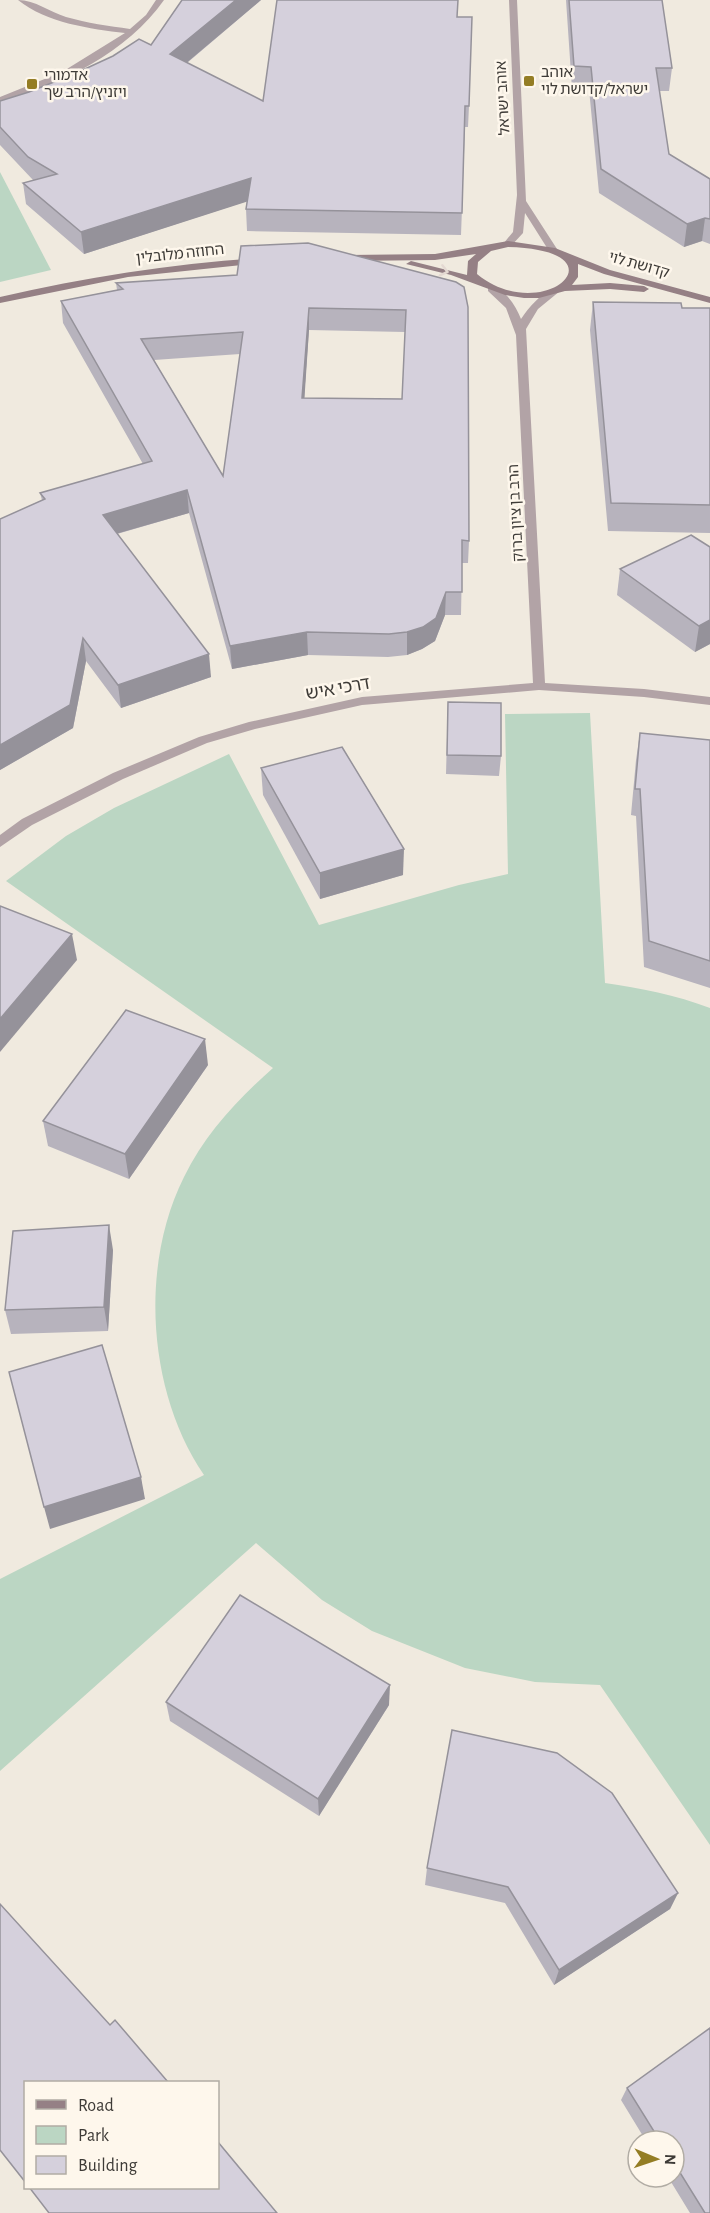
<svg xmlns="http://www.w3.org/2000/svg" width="710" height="2213" font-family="'Alegreya Sans','Noto Sans Hebrew',sans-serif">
  <rect width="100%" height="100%" fill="#f0eadf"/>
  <g fill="#bbd6c3">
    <path d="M0 172 51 270 0 282Z"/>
    <path d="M590 713 605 983C640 988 676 995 710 1008V1845L600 1685 535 1682 465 1668 372 1631 322 1600 256 1543 0 1771V1579L204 1475C148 1393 139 1267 184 1177 205 1134 237 1100 273 1068L6 881 66 836 114 808 229 754 319 925 459 885 508 874 505 714Z"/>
  </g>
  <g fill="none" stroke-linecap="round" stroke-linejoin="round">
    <g fill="#b2a3a6" fill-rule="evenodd">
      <path d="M18 0C35 0 50 12 66 17 87 23 109 26 130 29L146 15 156 0H164C128 52 60 85 0 103V97L62 72 125 33C91 29 46 23 18 0Z"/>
      <path d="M509 0H517L526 201 557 249 552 252 549 251 525 213 523 233 511 246 503 244 513 232 517 195Z"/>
      <path d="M488 287C503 285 516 306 521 319 529 307 541 293 555 288L560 291 538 309 526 329 545 683 644 689 710 697V705L644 697 539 690 362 705 255 729 207 743 123 779 32 825 0 847V835L22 819 113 773 199 737 249 722 362 697 533 683 516 335 506 308 488 291Z"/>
    </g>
    <g fill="#958085" fill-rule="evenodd">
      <path d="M508 241 555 248 610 270 710 297V303L604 274 578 264V277L572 285 610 283 644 286 649 289 644 292 610 289 565 291 539 298H524L505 295 451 275 406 264 411 261 467 275 468 261 476 254 435 260 348 261 343 258 348 255 435 254ZM508 247C629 250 543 328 477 274L478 262 491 251Z"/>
      <path d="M258 258 263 261 261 263 128 277 0 303V297C85 277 171 264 258 258Z"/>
    </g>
  </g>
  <g fill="#b7b3bd" fill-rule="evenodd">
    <path d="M182 0H261L187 63 263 101 458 17 469 106 468 127H465L461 235 247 231 246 209 247 201 84 254 26 204 23 183 33 180 0 145V101L29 92 151 45Z"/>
    <path d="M566 0H662L672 68 669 91H659L669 154 710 179V244L702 241 684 247 599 193 589 89H572Z"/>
    <path d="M456 282 469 541 468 563H462L461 615H445L435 641 422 649 407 655 388 657 308 655 232 669 189 513 117 534 211 677 121 708 86 661 73 728 0 770V519L42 500 40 493 143 464 63 323 61 301 117 290 116 283ZM309 330 405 332 402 399 304 398ZM240 354 223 476 154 360Z"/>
    <path d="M593 302 682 308H710V533L608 531 590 330Z"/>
    <path d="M710 547V644L695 652 617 595 620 569Z"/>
    <path d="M448 702 501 756 499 776 446 774Z"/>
    <path d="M640 733 710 740V988L644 967 636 816 631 815 636 760Z"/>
    <path d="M261 768 403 875 320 899 263 795Z"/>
    <path d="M208 1065 129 1179 48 1146 43 1121Z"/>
    <path d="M113 1250 108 1331 11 1334 5 1310Z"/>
    <path d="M166 1702 389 1705 319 1816 170 1721Z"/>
    <path d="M427 1868 678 1893 670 1909 554 1985 505 1903 425 1885Z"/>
    <path d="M710 2028V2213H690L668 2177H674V2141H646L621 2100 627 2088Z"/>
  </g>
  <g fill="#95929a">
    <path d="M236 0H261L172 75 170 54Z"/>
    <path d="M251 178 252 200 84 254 81 232Z"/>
    <path d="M705 218 702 241 684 247 687 224Z"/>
    <path d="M309 308V330L303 420 302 398Z"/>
    <path d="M187 490 189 513 105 537 103 515Z"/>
    <path d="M446 592 445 615 435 641 422 649 407 655V632Z"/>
    <path d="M710 620V644L695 652 699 626Z"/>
    <path d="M307 632 308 655 232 669 230 646Z"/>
    <path d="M83 638 86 661 73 728 0 770V745Z"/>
    <path d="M209 654 211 677 121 708 118 685Z"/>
    <path d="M404 849 403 875 320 899V873Z"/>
    <path d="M72 934 77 960 0 1052V1019Z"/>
    <path d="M205 1039 208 1065 129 1179 125 1154Z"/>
    <path d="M109 1225 113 1250 108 1331 104 1307Z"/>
    <path d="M141 1477 145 1499 50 1529 44 1507Z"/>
    <path d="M390 1685 389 1705 319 1816 318 1799Z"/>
    <path d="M678 1893 670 1909 554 1985 559 1970Z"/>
  </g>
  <g fill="#d5d0dc" stroke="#95929a" stroke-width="1.5" fill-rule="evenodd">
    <path d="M182 0H236L170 54 263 101 277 0H458L457 17H472L469 106H465L462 213 246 209 251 178 81 232 23 183 57 174 28 157 0 127V101L29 92 74 74 113 56 139 39 151 45Z"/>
    <path d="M569 0H662L672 68H656L669 154 710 179V219L705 218 687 224 601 169 591 67 574 66Z"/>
    <path d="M308 243 456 282 464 287 468 307 469 541 462 540V592H446L436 618 423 627 407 632 389 634 307 632 230 646 187 490 103 515 209 654 118 685 83 638 70 705 0 745V519L45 499 40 493 152 461 61 301 123 289 116 283 237 275 241 246ZM309 308 406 310 402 399 302 398ZM243 332 223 476 141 339Z"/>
    <path d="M593 302 681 303 682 308H710V505L611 503Z"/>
    <path d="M691 535 710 547V620L699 626 620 569Z"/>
    <path d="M448 702 501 703V756L447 755Z"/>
    <path d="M640 733 710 740V961L649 941 640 789H635Z"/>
    <path d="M342 747 404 849 320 873 261 768Z"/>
    <path d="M0 906 72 934 0 1019Z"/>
    <path d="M126 1010 205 1039 125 1154 43 1121Z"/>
    <path d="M109 1225 104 1307 5 1310 13 1231Z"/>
    <path d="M102 1345 141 1477 44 1507 9 1372Z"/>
    <path d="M240 1595 390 1685 318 1799 166 1702Z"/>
    <path d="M452 1730 557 1753 612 1793 678 1893 559 1970 508 1887 427 1868Z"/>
    <path d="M0 1904 110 2025 115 2020 168 2082H26V2183L0 2150Z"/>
    <path d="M710 2028V2213H705L674 2163V2141H660L627 2088Z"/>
    <path d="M218 2142 277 2213H49L29 2187H218Z"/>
  </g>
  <defs><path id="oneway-chevron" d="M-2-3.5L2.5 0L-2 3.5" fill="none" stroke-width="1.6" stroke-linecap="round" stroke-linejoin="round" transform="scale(1.5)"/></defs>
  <use stroke="#e4d9d2" href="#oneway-chevron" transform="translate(444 271) rotate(14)"/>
  <g fill="#947d24" stroke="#fef7ec" stroke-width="2">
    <rect x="523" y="75" width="12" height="12" rx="3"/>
    <rect x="26" y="78" width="12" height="12" rx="3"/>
  </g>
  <g text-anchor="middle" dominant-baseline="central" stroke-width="5" stroke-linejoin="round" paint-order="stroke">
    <g font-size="15" fill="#3e3b37" stroke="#fef7ec" text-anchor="start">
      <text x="541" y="72">אוהב<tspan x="541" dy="17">ישראל/קדושת לוי</tspan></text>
      <text x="44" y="75">אדמורי<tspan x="44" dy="17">ויזניץ/הרב שך</tspan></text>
    </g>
    <g font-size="15" fill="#3e3b37" stroke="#fef7ec">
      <text transform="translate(503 98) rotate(-93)">אוהב ישראל</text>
      <text transform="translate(180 254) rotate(-6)">החוזה מלובלין</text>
      <text transform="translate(639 265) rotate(16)">קדושת לוי</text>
      <text transform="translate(516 513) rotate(-93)">הרב בן ציון ברוק</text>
    </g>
    <g font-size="18" fill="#3e3b37" stroke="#fef7ec">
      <text transform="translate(338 689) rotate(-10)">דרכי איש</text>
    </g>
  </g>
  <rect x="24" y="2081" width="195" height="108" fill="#fef7ec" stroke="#b1aca4" stroke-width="1.5"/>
  <rect x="36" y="2100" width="30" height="9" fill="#958085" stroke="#b1aca4" stroke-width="1.5"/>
  <text x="78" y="2111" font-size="18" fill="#3e3b37">Road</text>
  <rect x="36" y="2126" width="30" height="18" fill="#bbd6c3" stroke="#b1aca4" stroke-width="1.5"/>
  <text x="78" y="2141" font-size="18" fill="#3e3b37">Park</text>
  <rect x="36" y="2156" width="30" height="18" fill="#d5d0dc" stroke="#b1aca4" stroke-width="1.5"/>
  <text x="78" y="2171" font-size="18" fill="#3e3b37">Building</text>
  <g transform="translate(656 2159) rotate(92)"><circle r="28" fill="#fef7ec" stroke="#b1aca4" stroke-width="1.5"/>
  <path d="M0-4.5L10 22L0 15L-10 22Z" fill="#947d24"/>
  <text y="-9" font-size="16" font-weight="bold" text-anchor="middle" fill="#3e3b37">N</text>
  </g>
</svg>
